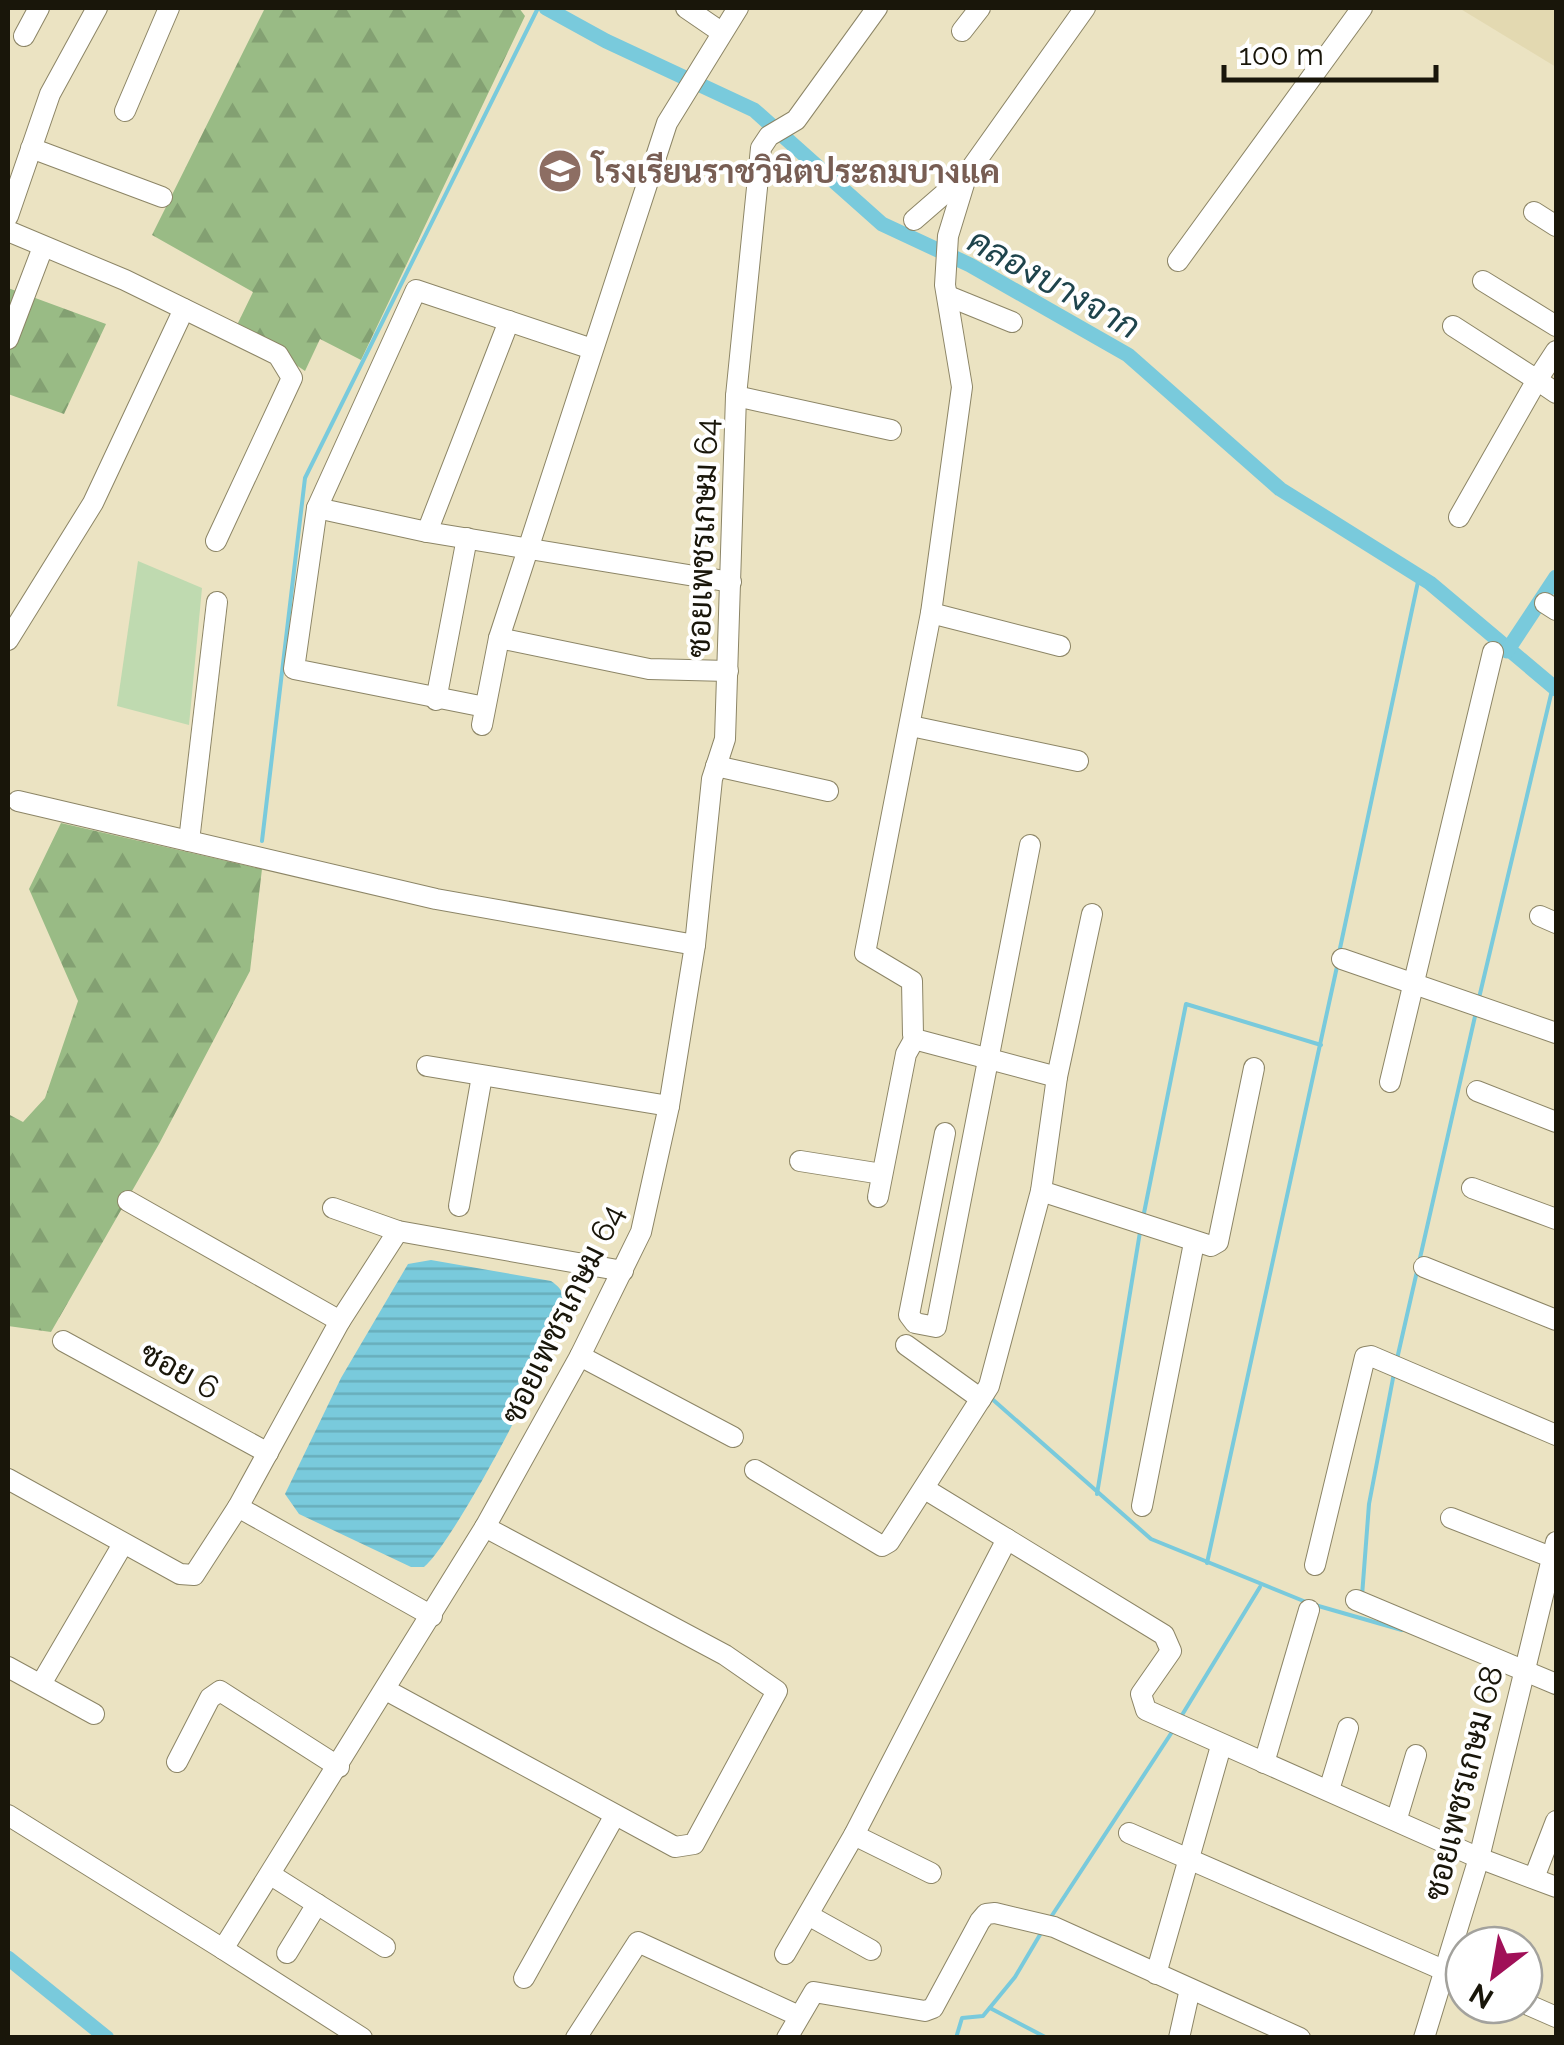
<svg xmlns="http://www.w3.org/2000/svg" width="1564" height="2045" font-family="Raleway,Sarabun,sans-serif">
  <defs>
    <pattern id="forest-firs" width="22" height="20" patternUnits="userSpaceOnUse" patternTransform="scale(2.5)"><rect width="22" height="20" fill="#99bb85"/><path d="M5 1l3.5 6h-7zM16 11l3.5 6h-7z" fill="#83a072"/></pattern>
    <pattern id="water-rules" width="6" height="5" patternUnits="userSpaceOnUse" patternTransform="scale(2.5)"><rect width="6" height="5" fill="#79cadc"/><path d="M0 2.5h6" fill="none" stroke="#68adbb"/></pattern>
  </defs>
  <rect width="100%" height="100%" fill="#ebe3c2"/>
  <path fill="#e3d9b1" d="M1459 8H1556V67Z"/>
  <path fill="#bfdab0" d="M138 561 202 588 189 725 117 706Z"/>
  <g fill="url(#forest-firs)">
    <path d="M265 8H519L525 16 361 360 320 339 305 371 237 325 253 292 152 235Z"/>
    <path d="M8 288 106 324 64 414 8 394Z"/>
    <path d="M61 823 262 869 250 971 159 1144 51 1332 8 1326V1114L23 1122 45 1098 78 1001 29 889Z"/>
  </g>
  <path fill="url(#water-rules)" d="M431 1260 551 1281C558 1286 563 1290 563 1299 566 1335 453 1544 424 1567H411L299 1514 285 1494 341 1378 408 1264Z"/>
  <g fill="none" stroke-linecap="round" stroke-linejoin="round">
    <g stroke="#79cadc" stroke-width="4">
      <path d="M262 841 305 478 538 8"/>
      <path d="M1339 953 1419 577"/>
      <path d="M1479 998 1553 686"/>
      <path d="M1143 1218 1186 1004 1321 1045"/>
      <path d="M1397 1359 1476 1012"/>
      <path d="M991 1398 1151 1539 1306 1602"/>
      <path d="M1097 1494 1140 1232"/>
      <path d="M1207 1563 1338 962"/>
      <path d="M1362 1596 1369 1504 1394 1373"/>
      <path d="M1315 1605 1402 1630"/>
      <path d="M1182 1715 1260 1587"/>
      <path d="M1051 1917 1172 1732"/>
      <path d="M990 2008 1047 2038"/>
      <path d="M956 2038 962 2018 983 2016 1015 1977 1041 1933"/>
    </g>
    <g stroke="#79cadc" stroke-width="15">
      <path d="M546 8 606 41 754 110 882 224 970 265 1128 355 1280 489 1430 583 1556 689"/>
      <path d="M1507 651 1556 577"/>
      <path d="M8 1958 107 2038"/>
    </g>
    <defs>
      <g id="minor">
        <path d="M686 8 721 32"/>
        <path d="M962 31 980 8"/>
        <path d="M24 36 39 8"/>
        <path d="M125 111 169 8"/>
        <path d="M31 148 162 197"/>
        <path d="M967 174 948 236 945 285 962 387 931 613 865 953 912 981 913 1035 918 1040 1057 1077"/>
        <path d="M1534 212 1556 226"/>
        <path d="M8 216 50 94 97 8"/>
        <path d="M914 220 967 174 1085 8"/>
        <path d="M8 231 125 280 278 355 292 378 216 541"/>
        <path d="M1178 261 1362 8"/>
        <path d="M1483 281 1556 326"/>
        <path d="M948 296 1012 322"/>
        <path d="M1453 326 1537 380 1556 351"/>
        <path d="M8 339 43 247"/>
        <path d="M736 396 891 430"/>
        <path d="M317 508 427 532 731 582"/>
        <path d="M1459 517 1537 380 1556 393"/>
        <path d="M427 532 509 321"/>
        <path d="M1545 603 1556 610"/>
        <path d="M931 613 1060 646"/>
        <path d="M499 638 649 669 728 671"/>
        <path d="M8 640 93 503 184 309"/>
        <path d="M436 700 467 538"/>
        <path d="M485 707 294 669 317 508 416 290 592 349"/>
        <path d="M482 725 499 638 667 123 738 8"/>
        <path d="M911 726 1078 761"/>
        <path d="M716 766 828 791"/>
        <path d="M18 801 436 899 695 945"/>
        <path d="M189 841 217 602"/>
        <path d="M1540 916 1556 923"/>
        <path d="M1342 959 1556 1033"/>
        <path d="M427 1066 669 1106"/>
        <path d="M1390 1082 1493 652"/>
        <path d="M1477 1091 1556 1122"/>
        <path d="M945 1133 909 1315 915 1323 936 1327 1030 845"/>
        <path d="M800 1161 882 1174"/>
        <path d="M1472 1188 1556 1219"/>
        <path d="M1041 1191 1211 1246 1218 1242 1254 1068"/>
        <path d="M878 1197 906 1054 915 1038"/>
        <path d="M128 1201 340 1321"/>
        <path d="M459 1206 482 1076"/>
        <path d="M333 1208 398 1231 623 1271"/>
        <path d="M1424 1267 1556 1320"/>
        <path d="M63 1341 268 1453"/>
        <path d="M906 1345 981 1399"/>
        <path d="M580 1356 733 1437"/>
        <path d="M755 1470 882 1546 889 1542 989 1386 1041 1191 1057 1077 1092 914"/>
        <path d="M8 1479 180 1574 194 1575 238 1507 340 1321 398 1231"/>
        <path d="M925 1489 1164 1635 1171 1651 1141 1694 1146 1710 1479 1858 1556 1887"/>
        <path d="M1142 1506 1194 1243"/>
        <path d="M238 1507 432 1616"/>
        <path d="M1451 1518 1556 1559"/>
        <path d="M1315 1565 1365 1357 1371 1356 1556 1435"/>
        <path d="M1356 1600 1556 1684"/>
        <path d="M8 1667 94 1714"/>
        <path d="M41 1684 123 1544"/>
        <path d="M386 1690 675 1847 694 1844 777 1691 725 1655 485 1527"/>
        <path d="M177 1762 210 1698 220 1691 339 1767"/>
        <path d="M1264 1763 1309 1610"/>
        <path d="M1329 1790 1348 1728"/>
        <path d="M8 1815 223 1949 485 1527 580 1356 641 1232 669 1106 695 945 712 779 725 739 736 396 761 148 769 136 796 120 877 8"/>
        <path d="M1397 1818 1416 1755"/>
        <path d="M1129 1833 1464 1979"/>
        <path d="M854 1835 931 1873"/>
        <path d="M271 1875 385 1947"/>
        <path d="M1534 1878 1556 1821"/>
        <path d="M808 1915 871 1950"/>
        <path d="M223 1949 362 2038"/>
        <path d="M287 1953 317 1904"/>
        <path d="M785 1954 854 1835 1007 1539"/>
        <path d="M1156 1974 1221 1746"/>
        <path d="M524 1978 615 1815"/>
        <path d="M1524 2003 1556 2017"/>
        <path d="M576 2038 638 1942 799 2016"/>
        <path d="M787 2038 814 1992 925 2011 933 2008 980 1921 986 1914 995 1913 1054 1927 1300 2038"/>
        <path d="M1179 2038 1190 1989"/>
        <path d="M1424 2038 1479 1858 1556 1542"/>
      </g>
    </defs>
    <use href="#minor" stroke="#8c8566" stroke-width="22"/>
    <use href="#minor" stroke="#fff" stroke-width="20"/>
  </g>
  <defs>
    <symbol id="school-disc" viewBox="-11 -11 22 22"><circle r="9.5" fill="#8d6e63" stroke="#fff"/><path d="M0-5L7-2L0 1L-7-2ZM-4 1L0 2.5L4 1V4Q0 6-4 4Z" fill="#fff"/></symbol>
  </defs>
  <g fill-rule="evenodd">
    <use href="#school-disc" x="535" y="146" width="50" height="50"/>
  </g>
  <g text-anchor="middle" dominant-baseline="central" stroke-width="8" stroke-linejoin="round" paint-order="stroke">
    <g font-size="32" font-weight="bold" fill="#785e54" stroke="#fff" text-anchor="start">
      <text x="592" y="171">โรงเรียนราชวินิตประถมบางแค</text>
    </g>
    <g font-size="32" fill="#19160a" stroke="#fff">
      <text transform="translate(702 538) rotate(-88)">ซอยเพชรเกษม 64</text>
      <text transform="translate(562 1314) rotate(-64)">ซอยเพชรเกษม 64</text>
      <text transform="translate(180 1370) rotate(29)">ซอย 6</text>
      <text transform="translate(1463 1783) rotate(-76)">ซอยเพชรเกษม 68</text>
    </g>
    <g font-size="35" font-style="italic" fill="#1e444c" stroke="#fff">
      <text transform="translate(1054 283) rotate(29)">คลองบางจาก</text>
    </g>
  </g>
  <rect width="1564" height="2045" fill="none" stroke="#19160a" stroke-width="20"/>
  <g transform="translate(1494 1975) rotate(211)"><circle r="48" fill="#ffffff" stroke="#a3a29d" stroke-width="2.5"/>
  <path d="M0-8L18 38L0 25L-18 38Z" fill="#a01058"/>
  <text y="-15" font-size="28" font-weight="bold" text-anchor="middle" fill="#19160a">N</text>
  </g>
  <path d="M1224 65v15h212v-15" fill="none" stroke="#19160a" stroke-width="5"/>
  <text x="1239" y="65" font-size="30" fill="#19160a" stroke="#ffffff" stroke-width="8" paint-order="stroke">100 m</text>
</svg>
